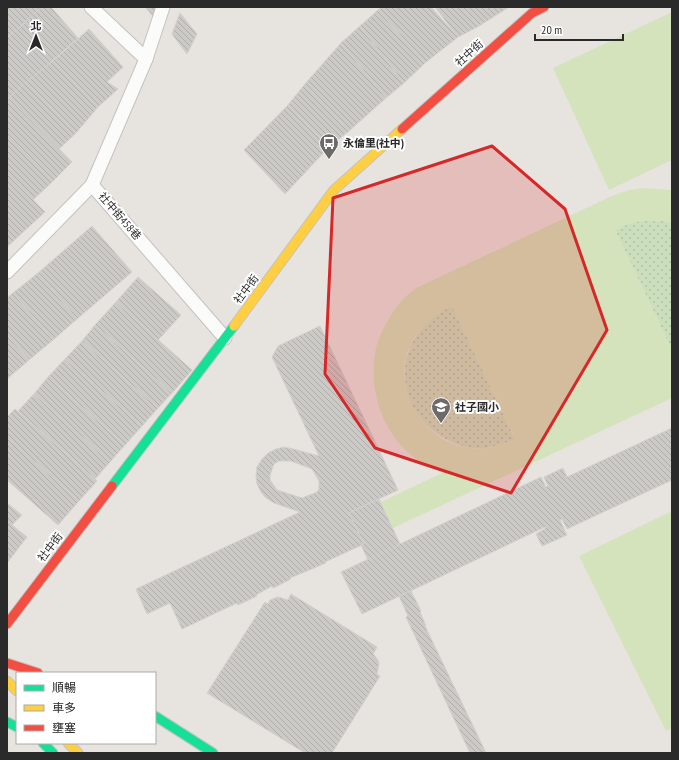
<svg xmlns="http://www.w3.org/2000/svg" width="679" height="760" font-family="'PT Sans Narrow','Noto Sans TC',sans-serif">
  <defs>
    <pattern id="grass-dots" width="8" height="8" patternUnits="userSpaceOnUse"><rect width="8" height="8" fill="#cbdfbd"/><path d="M2 2h.1M6 6h.1" fill="none" stroke="#aec0a3" stroke-width="1.8" stroke-linecap="round"/></pattern>
    <pattern id="building-back-hatch" width="6" height="6" patternUnits="userSpaceOnUse"><rect width="6" height="6" fill="#cccac7"/><path d="M-1 5l2 2M0 0l6 6M5-1l2 2" fill="none" stroke="#afaeab"/></pattern>
  </defs>
  <rect width="100%" height="100%" fill="#e7e4e0"/>
  <g fill="url(#grass-dots)">
    <path d="M647 220 665 221 672 223V350L615 230 628 223Z"/>
    <path d="M452 306 515 439C509 442 502 445 495 446 479 451 462 448 448 440 404 419 390 364 423 327 425 324 428 321 431 318 437 313 445 310 452 306Z"/>
  </g>
  <g fill="#d4e3bb" fill-rule="evenodd">
    <path d="M672 12V160L609 190 553 68Z"/>
    <path d="M644 188 672 190V223C653 217 632 221 615 230L672 350V398L393 528 381 502 442 473C431 467 420 463 410 454 380 428 368 387 376 348 379 334 389 317 398 305 403 298 410 293 416 288L612 196 629 190ZM452 306 515 438C431 486 350 355 452 306Z"/>
    <path d="M672 511V728L666 731 579 556Z"/>
  </g>
  <g fill="url(#building-back-hatch)" stroke="#d2d0cc" fill-rule="evenodd">
    <path d="M7 7H42L7 38Z"/>
    <path d="M42 7H51L78 38 7 101V38Z"/>
    <path d="M145 7H156L153 16Z"/>
    <path d="M382 7H431L458 37 425 63 378 10Z"/>
    <path d="M435 7H462L479 26 458 37Z"/>
    <path d="M462 7H509L479 26Z"/>
    <path d="M378 10 425 63 404 83 360 26Z"/>
    <path d="M180 13 197 34 187 54 172 34Z"/>
    <path d="M360 26 404 83 386 98 341 43Z"/>
    <path d="M89 29 123 67 107 82 118 89 98 107 53 61Z"/>
    <path d="M341 43 386 98 349 131 305 84Z"/>
    <path d="M53 61 98 107 76 133 26 82Z"/>
    <path d="M26 82 76 133 59 149 9 98Z"/>
    <path d="M305 84 349 131 329 147 288 105Z"/>
    <path d="M9 98 72 162 53 181 7 134V100Z"/>
    <path d="M288 105 329 147 285 194 244 150Z"/>
    <path d="M7 134 53 181 33 200 7 173Z"/>
    <path d="M7 173 45 212 8 246 7 245Z"/>
    <path d="M92 226 132 272 77 319 38 273Z"/>
    <path d="M38 273 77 319 53 340 13 293Z"/>
    <path d="M138 277 181 315 158 340 116 302Z"/>
    <path d="M13 293 53 340 29 360 7 335V298Z"/>
    <path d="M116 302 192 370 172 393 95 325Z"/>
    <path d="M95 325 172 393 158 408 82 341Z"/>
    <path d="M320 326 398 490 349 513 364 544 325 562 326 563 290 578 291 579 273 588 272 586 256 595 257 596 238 605 237 603 182 629 170 603 147 614 136 589 300 512 274 503 266 498 261 492 257 484 256 475 257 467 262 459 268 453 276 449 284 447 293 449 319 456 272 357 278 346ZM279 461H291L312 469 319 481V489L317 492 302 498 277 490 270 480V475L274 464Z"/>
    <path d="M7 335 29 360 7 379Z"/>
    <path d="M82 341 158 408 142 426 65 359Z"/>
    <path d="M65 359 142 426 125 445 48 377Z"/>
    <path d="M48 377 125 445 110 462 34 394Z"/>
    <path d="M34 394 110 462 95 479 18 411Z"/>
    <path d="M15 409 97 481 79 501 7 437V417Z"/>
    <path d="M672 428V480L567 529 562 519 560 520 567 535 542 546 536 534 546 528 545 527 362 614 341 572 541 477 546 487 548 486 544 477 563 468 567 477Z"/>
    <path d="M7 437 79 501 58 525 7 480Z"/>
    <path d="M379 499 400 544 368 560 361 545 364 544 349 513Z"/>
    <path d="M7 503 22 515 12 525 27 537 7 563Z"/>
    <path d="M411 591 421 611 420 612 426 626H425L486 753H470L406 617 408 616 399 596Z"/>
    <path d="M291 594 377 647 373 654 378 660 379 664 377 674 380 676 332 753H305L207 693 265 602 268 604 270 600 278 597 288 600Z"/>
  </g>
  <g fill="none" stroke-linecap="round" stroke-linejoin="round">
    <defs>
      <g id="lane">
        <path d="M91 7 146 59"/>
        <path d="M92 185 225 338"/>
        <path d="M7 272 92 185 146 59 163 7"/>
      </g>
      <g id="fast">
        <path d="M112 486 234 326"/>
        <path d="M155 716 213 753"/>
        <path d="M7 722 17 727"/>
        <path d="M43 743 53 753"/>
      </g>
      <g id="slow">
        <path d="M234 326 334 190 402 129"/>
        <path d="M7 681 17 691"/>
        <path d="M68 743 78 753"/>
      </g>
      <g id="jam">
        <path d="M402 129 532 13 544 7"/>
        <path d="M7 624 112 486"/>
        <path d="M7 663 38 673"/>
      </g>
    </defs>
    <use href="#lane" stroke="#c4c2c2" stroke-width="15"/>
    <use href="#fast" stroke="#c4c2c2" stroke-width="11"/>
    <use href="#slow" stroke="#c4c2c2" stroke-width="11"/>
    <use href="#jam" stroke="#c4c2c2" stroke-width="11"/>
    <use href="#lane" stroke="#fbfbfa" stroke-width="13"/>
    <use href="#fast" stroke="#16e098" stroke-width="9"/>
    <use href="#slow" stroke="#ffcf43" stroke-width="9"/>
    <use href="#jam" stroke="#f24e42" stroke-width="9"/>
  </g>
  <path fill="#d62828" fill-opacity="0.2" stroke="#d62828" stroke-width="3" stroke-linejoin="round" d="M492 146 565 209 607 330 511 493 375 448 325 374 333 198Z"/>
  <defs>
    <symbol id="bus-pin" viewBox="-11 -11 22 30"><path d="M0 17L-7.5 6A9.5 9.5 0 1 1 7.5 6Z" fill="#6c6b6a" stroke="#fff"/><path d="M-5-6H5V4H4V6H2V4H-2V6H-4V4H-5ZM-3.5-4V0h7V-4ZM-3.5 1.2v1.5H-2V1.2ZM2 1.2v1.5H3.5V1.2Z" fill="#fff"/></symbol>
    <symbol id="school-pin" viewBox="-11 -11 22 30"><path d="M0 17L-7.5 6A9.5 9.5 0 1 1 7.5 6Z" fill="#6c6b6a" stroke="#fff"/><path d="M0-5L7-2L0 1L-7-2ZM-4 1L0 2.5L4 1V4Q0 6-4 4Z" fill="#fff"/></symbol>
  </defs>
  <g fill-rule="evenodd">
    <use href="#bus-pin" x="318" y="132" width="22" height="30"/>
    <use href="#school-pin" x="430" y="396" width="22" height="30"/>
  </g>
  <g text-anchor="middle" dominant-baseline="central" stroke-width="4" stroke-linejoin="round" paint-order="stroke">
    <g font-size="11" fill="#2a2a2a" stroke="#fff">
      <text transform="translate(469 53) rotate(-42)">社中街</text>
      <text transform="translate(120 216) rotate(49)">社中街458巷</text>
      <text transform="translate(246 289) rotate(-53)">社中街</text>
      <text transform="translate(50 547) rotate(-53)">社中街</text>
    </g>
    <g font-size="11" font-weight="bold" fill="#2a2a2a" stroke="#fff" text-anchor="start">
      <text x="343" y="143">永倫里(社中)</text>
      <text x="455" y="407">社子國小</text>
    </g>
  </g>
  <rect width="679" height="760" fill="none" stroke="#2a2a2a" stroke-width="16"/>
  <rect x="16" y="672" width="140" height="72" fill="#ffffff" stroke="#aaaaaa"/>
  <rect x="24" y="685" width="20" height="6" fill="#16e098" stroke="#aaaaaa"/>
  <text x="52" y="692" font-size="12" fill="#2a2a2a">順暢</text>
  <rect x="24" y="705" width="20" height="6" fill="#ffcf43" stroke="#aaaaaa"/>
  <text x="52" y="712" font-size="12" fill="#2a2a2a">車多</text>
  <rect x="24" y="725" width="20" height="6" fill="#f24e42" stroke="#aaaaaa"/>
  <text x="52" y="732" font-size="12" fill="#2a2a2a">壅塞</text>
  <g transform="translate(36 36)" stroke="#ffffff" stroke-width="3" paint-order="stroke">
  <path d="M0-3L7 15L0 10L-7 15Z" fill="#2a2a2a"/>
  <text y="-6" font-size="11" font-weight="bold" text-anchor="middle" fill="#2a2a2a">北</text>
  </g>
  <path d="M535 34v6h88v-6" fill="none" stroke="#2a2a2a" stroke-width="2"/>
  <text x="541" y="34" font-size="12" fill="#2a2a2a" stroke="#ffffff" stroke-width="3" paint-order="stroke">20 m</text>
</svg>
